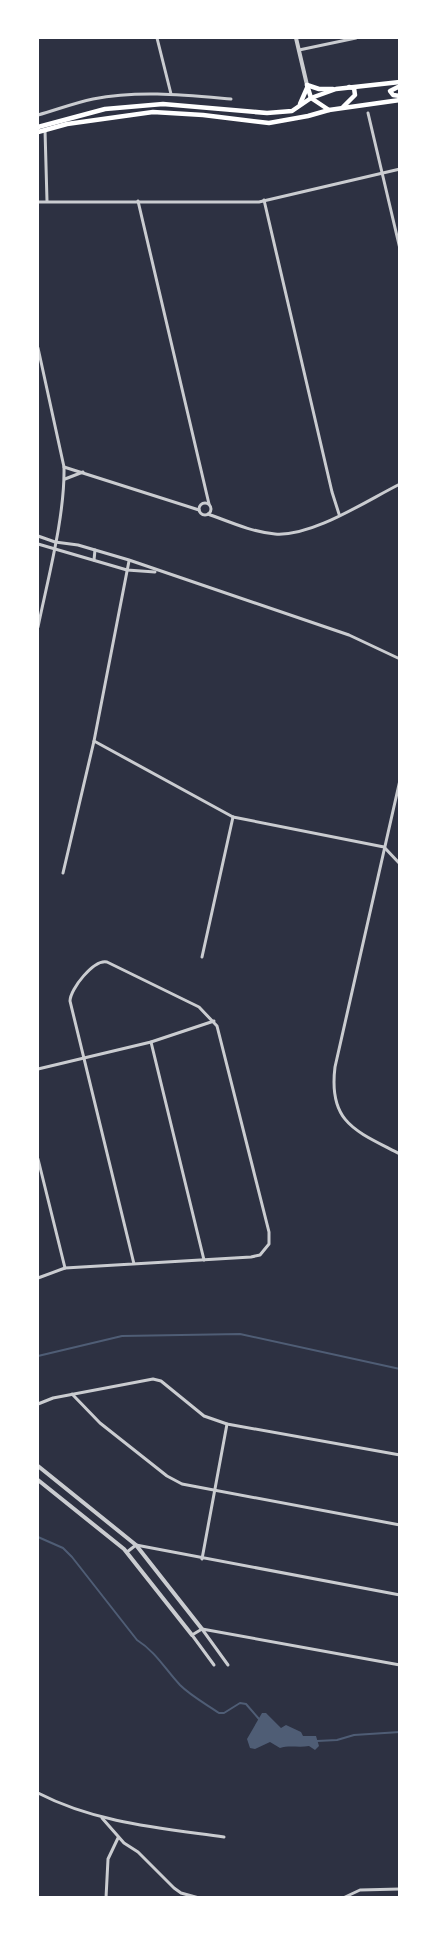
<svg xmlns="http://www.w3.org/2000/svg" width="437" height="1935" font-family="'DejaVu Sans',sans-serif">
  <rect width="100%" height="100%" fill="#2d3142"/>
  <path fill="#4f5d75" d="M262 1713H266L281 1728 286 1725 301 1732 303 1736H316L319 1746 315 1750 309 1746C299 1748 289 1745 280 1748L270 1742 255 1749 250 1748 247 1739Z"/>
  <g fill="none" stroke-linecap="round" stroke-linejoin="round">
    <g stroke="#4f5d75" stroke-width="2">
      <path d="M38 1356 122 1336 240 1334 400 1369"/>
      <path d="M38 1537 63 1548 72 1557 137 1640C156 1652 165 1669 180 1685 191 1696 206 1704 219 1713H224L240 1703 246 1704 259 1719"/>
      <path d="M317 1741 337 1740 354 1735 400 1732"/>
    </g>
    <g stroke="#caccd0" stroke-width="3">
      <path d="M157 38 171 94"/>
      <path d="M299 50 356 38"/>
      <path d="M368 113 400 249"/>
      <path d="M38 115C56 110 74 103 93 99 139 90 185 95 231 99"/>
      <path d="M45 130 47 201"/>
      <path d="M264 200 332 492 339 514"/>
      <path d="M138 201 209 504"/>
      <path d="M38 202H259L400 169"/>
      <path d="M38 348 64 467C65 516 48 578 38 627"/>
      <path d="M64 467 199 510"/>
      <path d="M65 479 83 472"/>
      <circle cx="205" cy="509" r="6"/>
      <path d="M208 514C230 522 252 532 275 534 312 537 366 501 400 484"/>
      <path d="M38 536 55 542 78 545 129 560 349 635 400 659"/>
      <path d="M38 544 127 570 155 572"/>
      <path d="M94 560 95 550"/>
      <path d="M94 741 233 817 384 847 400 864"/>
      <path d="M400 780 335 1067C328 1123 356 1131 400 1154"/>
      <path d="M63 873 94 741 129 561"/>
      <path d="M202 957 233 817"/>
      <path d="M151 1042 204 1260"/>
      <path d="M38 1069 151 1042 214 1021"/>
      <path d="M38 1159 65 1268"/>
      <path d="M38 1278 65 1268 251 1257 260 1255 269 1244V1232L217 1026 199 1007 107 962C94 959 70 989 70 1001L134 1264"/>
      <path d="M72 1394 100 1423 167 1476 182 1484 400 1525"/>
      <path d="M38 1404 53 1398 153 1379 161 1381 204 1416 227 1424 400 1455"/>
      <path d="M127 1552 136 1545 400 1595"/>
      <path d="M202 1559 227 1424"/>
      <path d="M202 1629 400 1665"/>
      <path d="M202 1629 192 1635 214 1665"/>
      <path d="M202 1629 228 1665"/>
      <path d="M38 1793C96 1823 160 1828 224 1837"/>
      <path d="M102 1818 124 1843 138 1852 174 1888 181 1893 199 1898"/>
      <path d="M106 1898 108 1859 118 1838"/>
      <path d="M343 1898 360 1890 400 1889"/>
    </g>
    <g stroke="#caccd0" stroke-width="4">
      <path d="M296 38 307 85"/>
      <path d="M38 1466 136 1545 202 1629"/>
      <path d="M38 1480 124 1549 192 1635"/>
    </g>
    <g stroke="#fff" stroke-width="4.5">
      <path d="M307 85 311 98 329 110"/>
      <path d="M307 85 319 89H333"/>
      <path d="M400 86 390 91 393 95 400 96"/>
      <path d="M300 104 307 88"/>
      <path d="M343 107 355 95 354 88 349 87"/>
      <path d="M38 127 105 109 163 104 267 113 292 111 311 98 336 89 400 82"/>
      <path d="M38 132 67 124 153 112 203 115 269 123 308 116 329 110 400 100"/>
    </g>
  </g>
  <rect width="437" height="1935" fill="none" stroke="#ffffff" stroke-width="78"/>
</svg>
